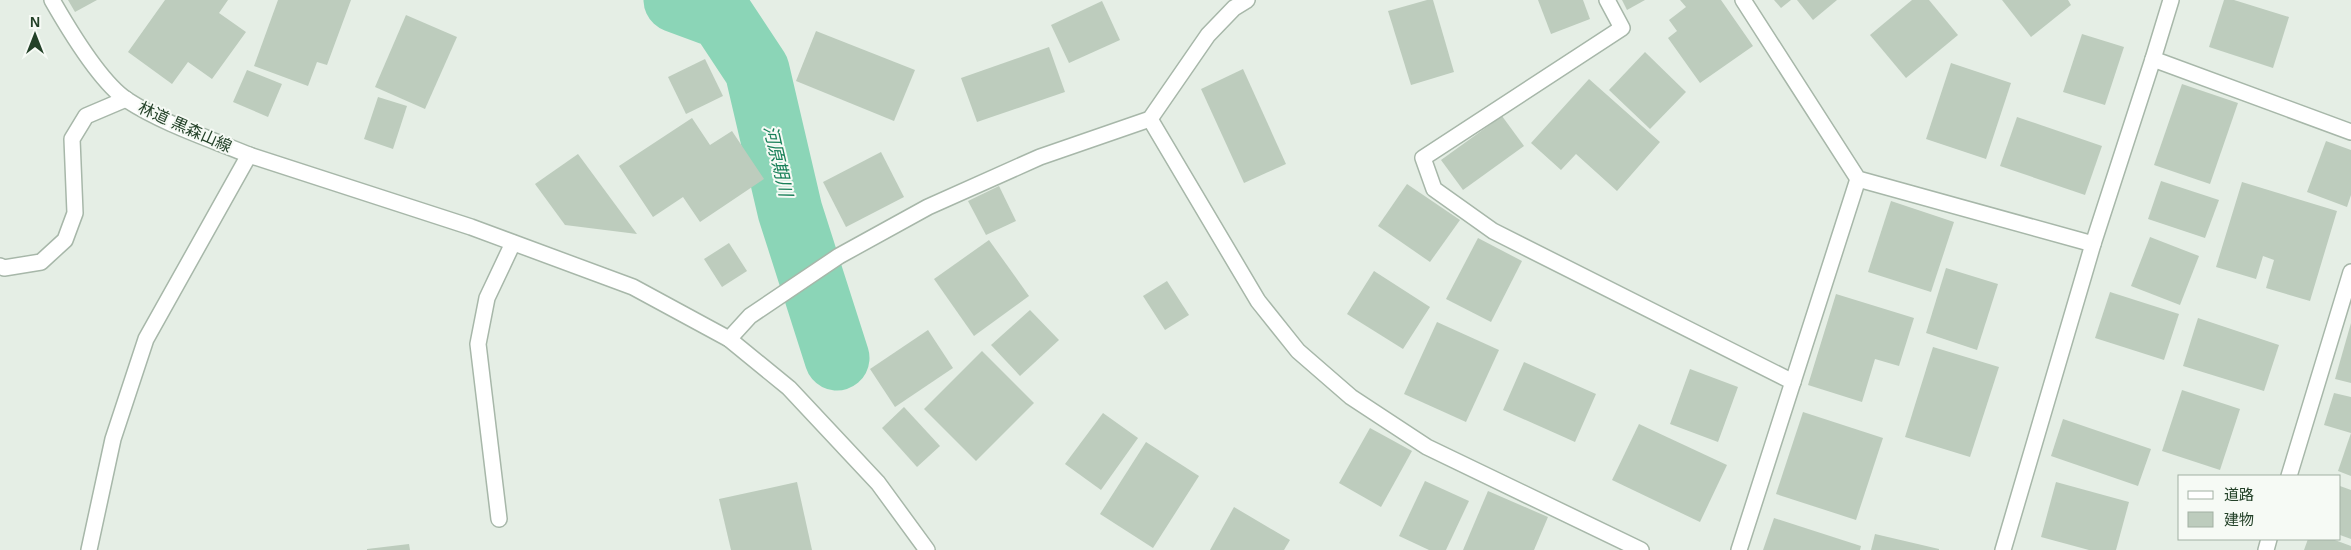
<svg xmlns="http://www.w3.org/2000/svg" width="2351" height="550" font-family="Arial,'Noto Sans JP',sans-serif">
  <rect width="100%" height="100%" fill="#e5eee5"/>
  <g fill="none" stroke-linecap="round" stroke-linejoin="round">
    <path stroke="#8bd5b7" stroke-width="65" d="M676 0 722 17 757 70 790 211 837 358"/>
  </g>
  <g fill="#bdccbd">
    <path d="M68 0H97L75 12Z"/>
    <path d="M165 0H228L219 13 246 32 212 79 188 62 172 84 128 52Z"/>
    <path d="M278 0H351L327 65 317 62 308 86 254 66Z"/>
    <path d="M1427 0H1433L1454 72 1411 85 1388 11Z"/>
    <path d="M1538 0H1583L1590 19 1551 34Z"/>
    <path d="M1622 0H1645L1627 10Z"/>
    <path d="M1680 0H1721L1753 46 1700 83 1668 38 1677 31 1669 20 1686 7Z"/>
    <path d="M1774 0H1791L1781 8Z"/>
    <path d="M1797 0H1837L1813 20Z"/>
    <path d="M1912 0H1929L1958 35 1906 78 1870 35Z"/>
    <path d="M2002 0H2068L2071 5 2031 37Z"/>
    <path d="M2224 0H2234L2289 17 2273 68 2209 47Z"/>
    <path d="M1102 1 1120 40 1069 63 1051 25Z"/>
    <path d="M406 15 457 37 425 109 375 87Z"/>
    <path d="M816 31 915 70 894 121 796 81Z"/>
    <path d="M2082 34 2124 47 2105 105 2063 92Z"/>
    <path d="M1049 47 1065 92 977 122 961 78Z"/>
    <path d="M1645 52 1686 92 1650 129 1609 90Z"/>
    <path d="M705 59 723 96 686 114 668 77Z"/>
    <path d="M1951 63 2011 83 1986 159 1926 139Z"/>
    <path d="M1243 69 1286 164 1244 183 1201 89Z"/>
    <path d="M247 70 282 84 268 117 233 102Z"/>
    <path d="M1589 79 1660 142 1617 191 1576 154 1561 170 1531 143Z"/>
    <path d="M2182 84 2238 103 2210 184 2154 165Z"/>
    <path d="M378 97 407 106 393 149 364 139Z"/>
    <path d="M1502 116 1524 146 1463 190 1441 160Z"/>
    <path d="M2017 117 2102 146 2085 195 2000 166Z"/>
    <path d="M692 118 710 145 732 131 764 179 700 222 683 197 653 217 619 166Z"/>
    <path d="M2326 141 2351 150V195L2347 207 2307 192Z"/>
    <path d="M881 152 904 197 846 227 823 182Z"/>
    <path d="M578 154 637 234 565 225 535 184Z"/>
    <path d="M2161 181 2219 200 2205 238 2148 219Z"/>
    <path d="M2242 182 2337 211 2310 301 2266 288 2274 260 2263 256 2256 279 2216 267Z"/>
    <path d="M1407 184 1460 220 1430 262 1378 226Z"/>
    <path d="M999 186 1016 221 986 235 968 201Z"/>
    <path d="M1891 201 1954 222 1931 292 1868 272Z"/>
    <path d="M2150 237 2199 256 2180 305 2131 286Z"/>
    <path d="M1478 238 1522 261 1491 322 1446 299Z"/>
    <path d="M989 240 1029 296 974 336 934 279Z"/>
    <path d="M729 243 747 271 722 287 704 259Z"/>
    <path d="M1946 268 1998 284 1977 350 1926 333Z"/>
    <path d="M1374 271 1430 307 1403 349 1347 314Z"/>
    <path d="M1167 281 1189 315 1165 330 1143 296Z"/>
    <path d="M2110 292 2179 314 2164 360 2095 338Z"/>
    <path d="M1836 294 1914 318 1899 366 1875 359 1862 402 1808 385Z"/>
    <path d="M1030 310 1059 340 1020 376 991 345Z"/>
    <path d="M2198 318 2279 345 2264 391 2183 366Z"/>
    <path d="M1437 322 1499 350 1466 422 1404 394Z"/>
    <path d="M2351 323V383L2335 379Z"/>
    <path d="M928 330 953 368 895 407 870 369Z"/>
    <path d="M1933 347 1999 367 1970 457 1905 437Z"/>
    <path d="M982 351 1034 403 976 461 924 409Z"/>
    <path d="M1524 362 1596 394 1575 442 1503 410Z"/>
    <path d="M1690 369 1738 387 1718 442 1670 424Z"/>
    <path d="M2182 390 2240 409 2220 470 2162 451Z"/>
    <path d="M2334 393 2351 397V433L2324 425Z"/>
    <path d="M904 407 940 446 917 467 882 428Z"/>
    <path d="M1803 412 1883 438 1856 520 1776 494Z"/>
    <path d="M1103 413 1138 438 1101 490 1065 464Z"/>
    <path d="M2063 419 2151 449 2138 486 2051 456Z"/>
    <path d="M1639 424 1727 465 1700 522 1612 480Z"/>
    <path d="M1370 428 1412 451 1381 507 1339 483Z"/>
    <path d="M2351 433V476L2338 471Z"/>
    <path d="M1146 442 1199 476 1153 548 1100 514Z"/>
    <path d="M1425 481 1469 501 1446 550H1429L1399 536Z"/>
    <path d="M797 482 812 550H731L719 499Z"/>
    <path d="M2056 482 2129 502 2116 550H2089L2041 537Z"/>
    <path d="M2340 486 2351 490V539L2340 535Z"/>
    <path d="M1488 491 1548 517 1534 550H1463Z"/>
    <path d="M1234 507 1290 540 1284 550H1210Z"/>
    <path d="M1774 518 1861 546 1860 550H1763Z"/>
    <path d="M1875 534 1939 549V550H1871Z"/>
    <path d="M2308 539H2332L2351 546V550H2304Z"/>
    <path d="M409 544 410 550H367V549Z"/>
  </g>
  <g fill="none" stroke-linecap="round" stroke-linejoin="round">
    <defs>
      <g id="service">
        <path d="M1607 0 1622 28 1423 158 1434 189 1493 231 1793 382"/>
        <path d="M1743 0 1858 179 2093 244"/>
        <path d="M2153 59 2351 132"/>
        <path d="M1150 119 1258 301 1298 351 1351 397 1427 447 1641 550"/>
        <path d="M0 266 4 268 41 262 65 240 75 213 72 139 86 116 126 99"/>
        <path d="M729 339 750 316 839 256 928 207 1040 157 1150 119 1208 35 1234 8 1247 0"/>
        <path d="M2289 476 2351 272"/>
        <path d="M499 519 478 344 487 298 513 243"/>
        <path d="M1739 550 1858 179"/>
        <path d="M2003 550 2093 244 2153 59 2171 0"/>
        <path d="M2266 550 2269 539"/>
      </g>
      <path id="minor" d="M52 0C68 28 100 82 127 100 164 124 208 138 249 155"/>
      <path id="tertiary" d="M89 550 113 439 146 339 249 155 471 227 633 287 729 339 789 388 878 483 927 550"/>
    </defs>
    <use href="#service" stroke="#a7b7a9" stroke-width="18"/>
    <use href="#minor" stroke="#a7b7a9" stroke-width="18"/>
    <use href="#tertiary" stroke="#a7b7a9" stroke-width="18"/>
    <use href="#service" stroke="#fff" stroke-width="15"/>
    <use href="#minor" stroke="#fff" stroke-width="15"/>
    <use href="#tertiary" stroke="#fff" stroke-width="15"/>
  </g>
  <g text-anchor="middle" dominant-baseline="central" stroke-width="4" stroke-linejoin="round" paint-order="stroke">
    <g font-size="16" fill="#234128" stroke="#f6faf5">
      <text transform="translate(185 127) rotate(24)">林道 黒森山線</text>
    </g>
    <g font-size="18" font-style="italic" fill="#198059" stroke="#f6faf5">
      <text transform="translate(778 161) rotate(77)">河原期川</text>
    </g>
  </g>
  <rect x="2178" y="475" width="162" height="65" fill="#f6faf5" stroke="#a2b0a3"/>
  <rect x="2188" y="491" width="25" height="8" fill="#ffffff" stroke="#a2b0a3"/>
  <text x="2224" y="500" font-size="15" fill="#234128">道路</text>
  <rect x="2188" y="512" width="25" height="15" fill="#bdccbd" stroke="#a2b0a3"/>
  <text x="2224" y="525" font-size="15" fill="#234128">建物</text>
  <g transform="translate(35 35)" stroke="#f6faf5" stroke-width="4" paint-order="stroke">
  <path d="M0-4L9 19L0 12L-9 19Z" fill="#234128"/>
  <text y="-8" font-size="14" font-weight="bold" text-anchor="middle" fill="#234128">N</text>
  </g>
</svg>
